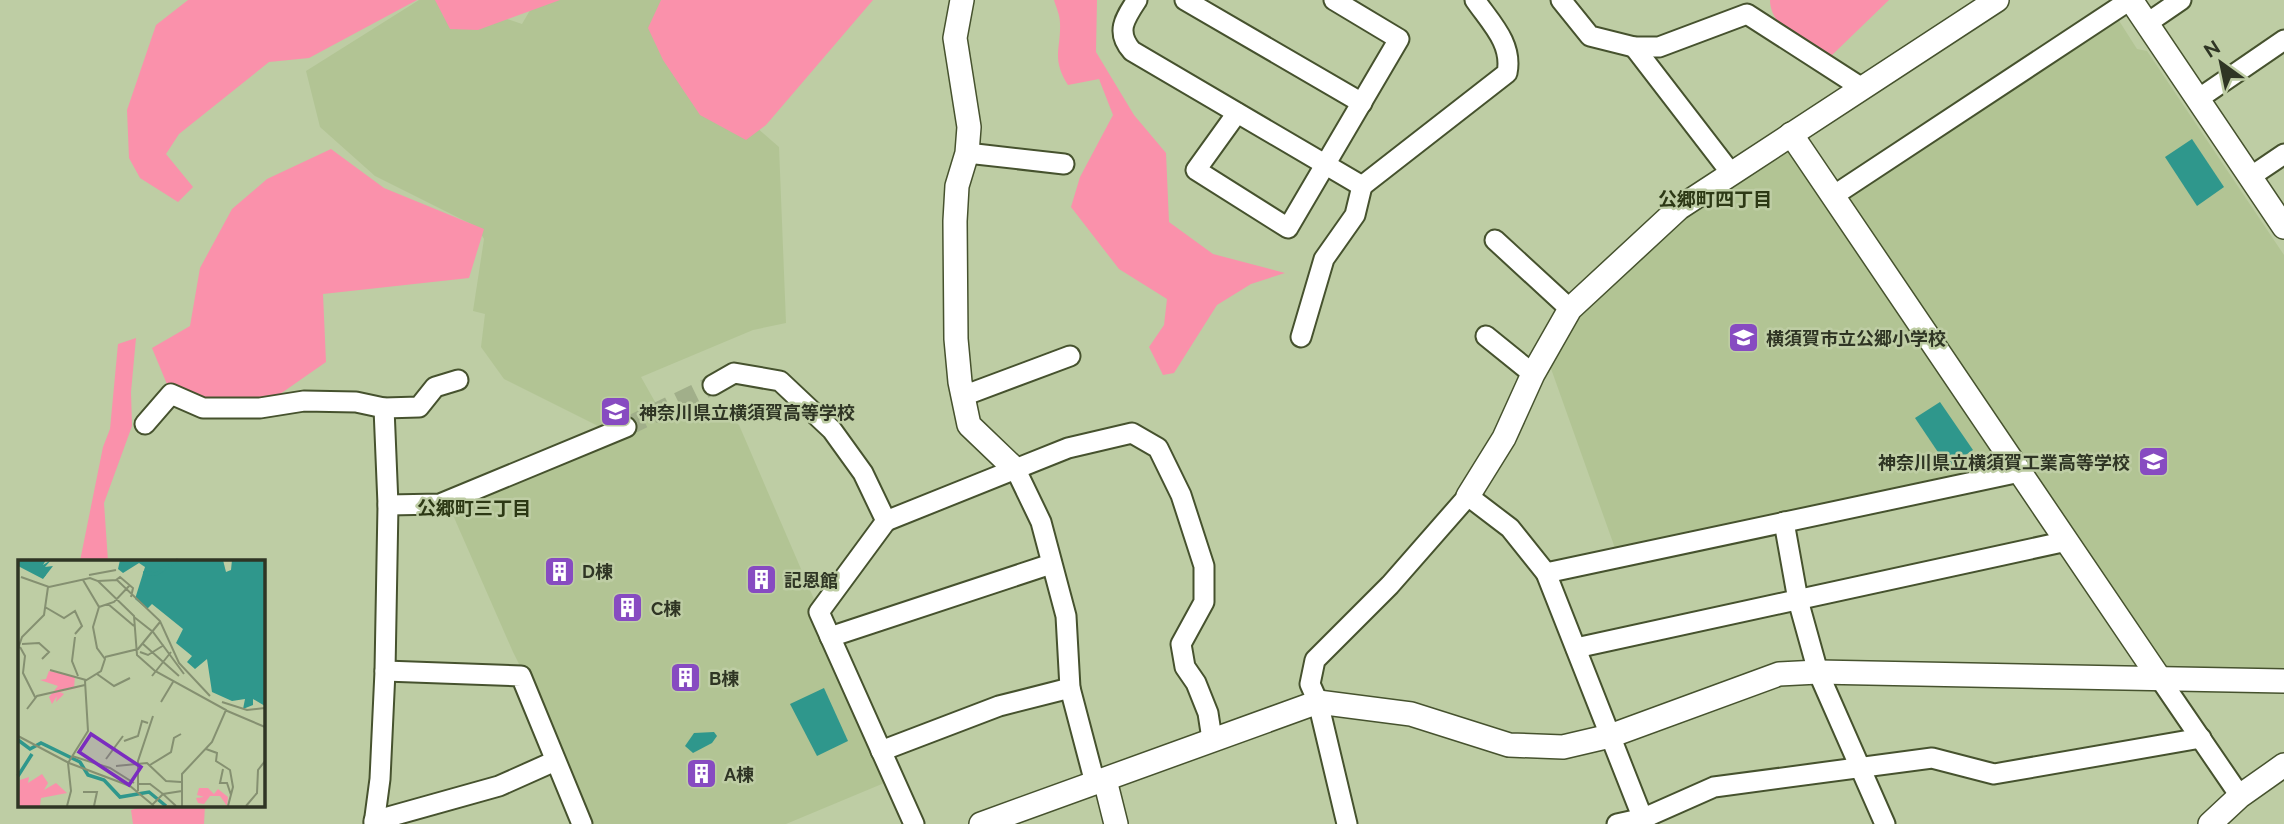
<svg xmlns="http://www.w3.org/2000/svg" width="2284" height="824" font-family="Raleway,'Noto Sans JP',sans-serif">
  <rect width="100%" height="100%" fill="#becda4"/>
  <g fill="#b2c494">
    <path d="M419 0H452L522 24 536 0H704L685 65 779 147 786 323 753 330 641 377 663 416 702 408 720 410 739 425 891 778 889 781 786 824H594L542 701 528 671 521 668 513 652 449 506 640 424 628 420 606 430 504 379 481 347 485 314 473 311 484 239 477 227 375 176 320 127 306 71Z"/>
    <path d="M2116 16 2137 49 2147 51 2284 255V672L2163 670 1844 198Z"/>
    <path d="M1785 147 1793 148 2005 462 2002 468 1616 551 1549 363 1581 312 1676 222Z"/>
  </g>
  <g fill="#fa91ab">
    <path d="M188 0H417L309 58 269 62 179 134 166 154 193 187 178 202 140 178 129 158 127 110 156 25Z"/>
    <path d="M435 0H560L478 30 450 29Z"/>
    <path d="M661 0H873L766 125 746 140 700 115 663 60 648 28Z"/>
    <path d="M1054 0H1097L1096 52 1134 115 1166 153 1169 222 1213 254 1285 273 1251 284 1217 305 1174 373 1163 375 1149 347 1164 325 1167 299 1119 269 1071 207 1080 177 1113 115 1099 79 1068 85C1051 58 1061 50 1060 23 1060 15 1056 7 1054 0Z"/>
    <path d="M1770 0H1889L1830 57C1808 43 1770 29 1770 0Z"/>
    <path d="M331 149 384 188 484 229 469 278 323 294 326 362 260 408 171 394 152 348 190 326 200 268 232 209 267 179Z"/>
    <path d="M136 338 131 392 132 426 104 503 108 561H80L103 447 110 429 118 344Z"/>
    <path d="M149 805H205L204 824H133L131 810Z"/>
  </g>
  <g fill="#2f978c">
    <path d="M2192 139 2224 187 2197 206 2165 157Z"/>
    <path d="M1940 402 1973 450 1948 467 1915 418Z"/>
    <path d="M824 688 848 741 817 756 790 704Z"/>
    <path d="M714 732 717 736 712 743 693 753 685 746 694 733Z"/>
  </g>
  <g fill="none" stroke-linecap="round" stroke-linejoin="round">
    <path stroke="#a1af8a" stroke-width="19" stroke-dasharray="19 10" stroke-linecap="butt" d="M626 427 713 385"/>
    <defs>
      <g id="minor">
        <path d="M1137 0C1125 18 1115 32 1132 51L1362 186 1507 73C1513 44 1491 23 1475 0"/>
        <path d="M1185 0 1362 103"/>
        <path d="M1561 0 1590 36 1634 47H1659L1747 14 1862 88"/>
        <path d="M2146 24 2181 0"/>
        <path d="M1634 47 1731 173"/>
        <path d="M2198 99 2284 40"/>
        <path d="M1237 113 1196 170 1288 228 1399 39 1334 0"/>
        <path d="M967 153 1064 164"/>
        <path d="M2250 177 2284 154"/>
        <path d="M1833 196 2130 0"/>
        <path d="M1495 240 1570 309"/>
        <path d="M1486 336 1533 374"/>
        <path d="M1301 337 1324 259 1355 215 1362 186"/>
        <path d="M713 385 734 373 780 381 832 430 863 473 886 521 819 612 914 824"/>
        <path d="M963 396 1070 356"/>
        <path d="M384 408 419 407 435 387 458 380"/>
        <path d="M145 424 171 394 203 408H260L304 401 356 402 384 408 388 505 385 671 380 779 374 824"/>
        <path d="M1016 470 1041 522 1066 616 1070 688 1095 783"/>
        <path d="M388 505 440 504 626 427"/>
        <path d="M886 521 1068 448 1132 433 1158 448 1181 495 1204 566V602L1181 644 1185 667 1196 683 1208 713 1212 739"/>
        <path d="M1784 522 1798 600 1818 672 1885 824"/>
        <path d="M1546 573 2020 472"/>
        <path d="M830 637 1051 564"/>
        <path d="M1576 648 2067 541"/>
        <path d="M385 671 521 676 582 824"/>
        <path d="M2160 679 2240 796"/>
        <path d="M881 751 999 706 1070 688"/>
        <path d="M374 821 499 786 555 761"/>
        <path d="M1347 824 1318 702 1310 684 1315 660 1390 585 1468 496 1510 528 1546 573 1645 824"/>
        <path d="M1617 824 1644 818 1714 787 1932 758 1994 774 2201 738"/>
      </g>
      <g id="tertiary">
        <path d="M962 0 955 38 969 127 967 153 957 186 955 221 956 339 960 382 969 425 1016 470"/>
        <path d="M2131 0 2284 227"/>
        <path d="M1791 134 2160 679"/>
        <path d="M1468 496 1504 438 1533 374 1570 309 1679 208 1997 0"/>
        <path d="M1105 780 1116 824"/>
        <path d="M981 824 1318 702 1411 714 1509 745 1563 747 1610 736 1779 674 1818 672 2284 681"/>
        <path d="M2210 824 2240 796 2284 765"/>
      </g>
    </defs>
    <use href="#minor" stroke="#46522e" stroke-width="23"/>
    <use href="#tertiary" stroke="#46522e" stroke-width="26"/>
    <use href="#minor" stroke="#fff" stroke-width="19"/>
    <use href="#tertiary" stroke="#fff" stroke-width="23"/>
  </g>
  <defs>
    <symbol id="school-square" viewBox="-11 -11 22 22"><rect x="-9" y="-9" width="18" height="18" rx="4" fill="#874bc1" stroke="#becda4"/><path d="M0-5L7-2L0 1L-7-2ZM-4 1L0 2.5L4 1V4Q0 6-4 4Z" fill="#fff"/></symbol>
    <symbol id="building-square" viewBox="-11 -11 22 22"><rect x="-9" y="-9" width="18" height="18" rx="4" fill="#874bc1" stroke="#becda4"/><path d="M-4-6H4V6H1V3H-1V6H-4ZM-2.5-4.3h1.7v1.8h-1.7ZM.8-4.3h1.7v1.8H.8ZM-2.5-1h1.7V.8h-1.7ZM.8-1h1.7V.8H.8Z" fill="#fff"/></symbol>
  </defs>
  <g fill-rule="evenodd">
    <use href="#school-square" x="1726" y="320" width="35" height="35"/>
    <use href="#school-square" x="598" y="394" width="35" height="35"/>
    <use href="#school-square" x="2136" y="444" width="35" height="35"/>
    <use href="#building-square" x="542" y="554" width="35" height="35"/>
    <use href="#building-square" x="744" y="562" width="35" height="35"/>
    <use href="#building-square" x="610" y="590" width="35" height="35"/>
    <use href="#building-square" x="668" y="660" width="35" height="35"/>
    <use href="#building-square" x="684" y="756" width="35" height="35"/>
  </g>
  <g text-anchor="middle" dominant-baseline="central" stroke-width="5" stroke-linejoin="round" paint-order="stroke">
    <g font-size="18" font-weight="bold" fill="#2f3524" stroke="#becda4" text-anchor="start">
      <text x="1766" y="338">横須賀市立公郷小学校</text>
      <text x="639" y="412">神奈川県立横須賀高等学校</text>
      <text x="2130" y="462" text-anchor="end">神奈川県立横須賀工業高等学校</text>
      <text x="582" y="571">D棟</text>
      <text x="784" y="580">記恩館</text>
      <text x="651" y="608">C棟</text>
      <text x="709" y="678">B棟</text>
      <text x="724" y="774">A棟</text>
    </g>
    <g font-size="19" font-weight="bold" fill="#2d3915" stroke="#becda4">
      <text x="1715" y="199">公郷町四丁目</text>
      <text x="474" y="508">公郷町三丁目</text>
    </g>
  </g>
  <g transform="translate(18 560)">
    <rect width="247" height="247" fill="#becda4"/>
    <path d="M31 111 57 116 56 128 63 127 42 132 46 134 38 142 39 136 34 144 31 137 40 126 22 120 28 119ZM24 214 30 223 26 230 38 223 49 233 23 238 22 246H0L2 220 11 217 10 223ZM181 228H190L196 234 200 229 210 237 209 246 202 236H192L186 244 180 243 178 238 186 237 179 235Z" fill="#fa91ab"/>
    <path d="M0 0H28L25 5 33 0 27 7 35 6 25 19 0 6ZM102 0H205L208 12 213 10 214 0H247V146L235 139V145L225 149 227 139 214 141 194 132 189 99 177 109 169 102 174 96 158 83 165 69 134 44 129 49 117 39 127 7 121 3 105 13 100 9Z" fill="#2f978c"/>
    <path fill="none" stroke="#2f978c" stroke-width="3.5" d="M9 0 27 16M125 13 138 14 160 0M0 180 12 189 23 183 62 202 70 215 86 220 102 237 131 232 148 246M0 216 14 194"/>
    <path fill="none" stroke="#859071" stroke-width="2" d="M71 15 98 10M3 17 31 27 72 18 80 21 116 56 119 95 137 111 208 150 194 182 164 214V246M98 20 102 17 115 28 113 37M80 21 99 20 142 61 161 103 192 136M90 44 116 66M27 47 46 58 57 51 64 66 57 74M81 47 96 42 112 25M116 57 135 72 166 114M57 77 54 101 60 116M4 84 21 83 31 92 24 99M125 84 161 116M2 87 7 96 5 113 17 137M0 89 4 77 26 55 30 27M122 92 130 95 146 85M87 97 120 89 142 62M32 110 68 120M79 114 96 126 112 118M134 116 153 92M143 142 155 122M204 142 229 150 247 148M9 149 19 136 67 125M207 150 247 167M0 176 51 203 112 226 136 246M106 181 120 176 124 161 130 163M188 189 199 193 198 201 212 210 215 227 210 246M54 196 92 208 116 223M88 199 105 176M132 205 153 192 156 178 163 174M98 206 129 203 148 221 163 222M205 209 202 223H209L213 235M119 224H132L145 234 134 245M120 231V201L135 156M65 232H79L76 246M49 246 53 231 50 203 70 171 67 121 83 111 87 99 79 88 75 67 81 47 65 20M158 246 145 234 164 231M228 246 239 233 240 210 247 201"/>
    <path fill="#7b2cbf" fill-opacity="0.15" stroke="#7b2cbf" stroke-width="3.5" d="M73 174 123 207 111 225 61 192Z"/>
    <rect width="247" height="247" fill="none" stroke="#2f3524" stroke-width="3.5"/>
  </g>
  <g transform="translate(2221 63) rotate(327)" stroke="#becda4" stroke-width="5" paint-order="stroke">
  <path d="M0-5L12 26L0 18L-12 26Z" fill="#2f3524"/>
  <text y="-10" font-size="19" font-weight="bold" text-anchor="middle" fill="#2f3524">N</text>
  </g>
</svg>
